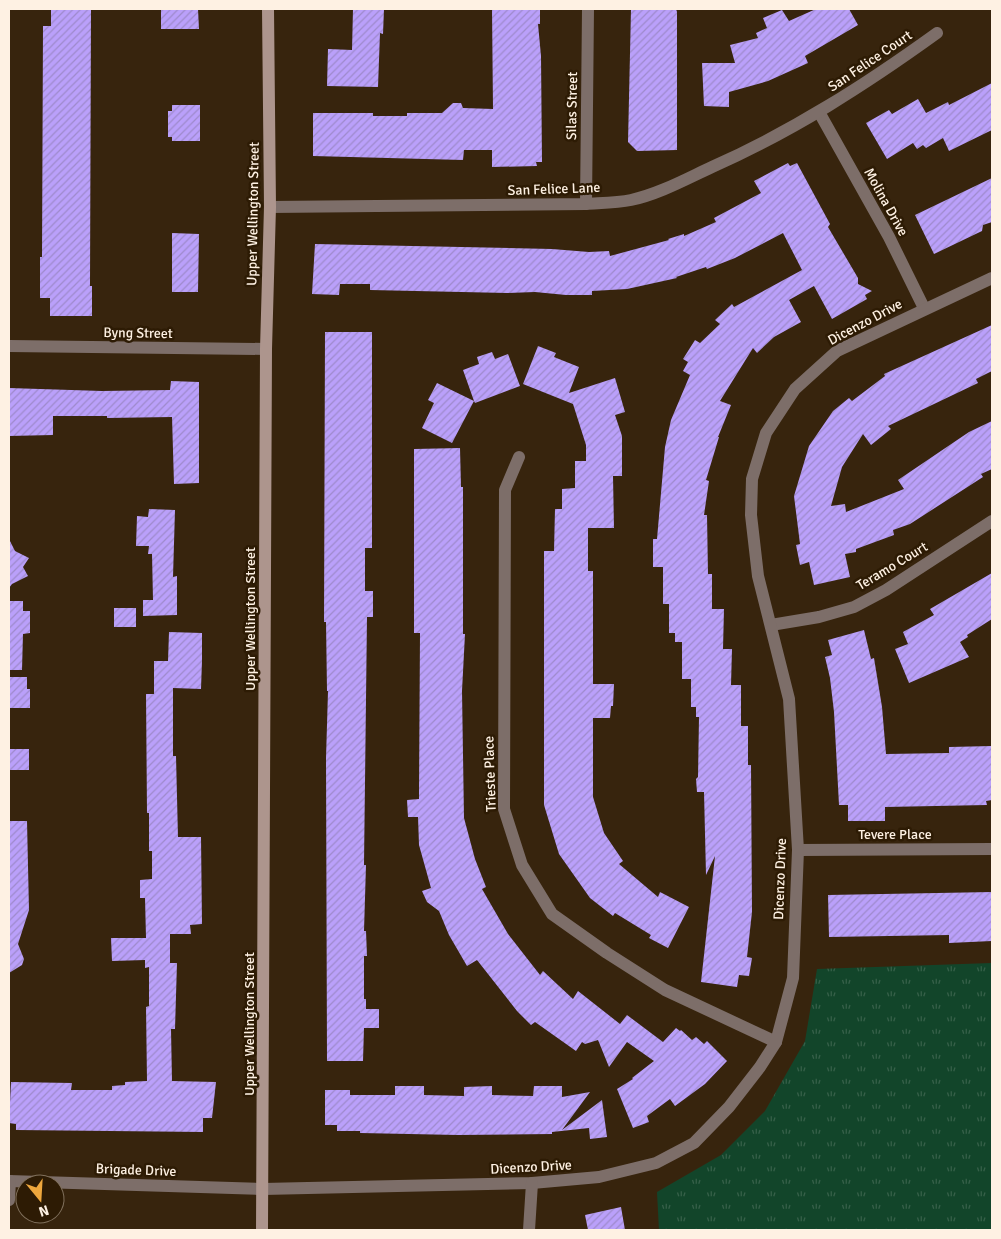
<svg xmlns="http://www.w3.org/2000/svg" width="1001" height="1239" font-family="Signika,sans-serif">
  <defs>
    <pattern id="park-tufts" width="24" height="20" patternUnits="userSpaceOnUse" patternTransform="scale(1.25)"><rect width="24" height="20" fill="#12452a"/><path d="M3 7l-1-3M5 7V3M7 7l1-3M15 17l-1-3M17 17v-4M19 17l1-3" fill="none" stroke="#366049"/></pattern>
    <pattern id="building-hatch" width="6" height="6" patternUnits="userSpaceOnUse" patternTransform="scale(1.25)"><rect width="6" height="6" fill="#baa0fa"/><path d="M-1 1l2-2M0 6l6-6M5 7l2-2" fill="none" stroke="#9e8acc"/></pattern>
  </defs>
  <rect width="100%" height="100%" fill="#37240d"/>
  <path fill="url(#park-tufts)" d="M992 963V1230H659L657 1192 721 1155 765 1111 805 1041 817 969Z"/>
  <g fill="url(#building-hatch)">
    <path d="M51 9H91L90 286H92V316H50V298H40V257H42L43 26H51Z"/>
    <path d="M161 9H198L199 29H161Z"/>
    <path d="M353 9H384L383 34 380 33 378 87 327 86 328 49 352 50Z"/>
    <path d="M492 9H540V24H538L541 56 542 162H536L537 166 492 167V150H464L463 160 313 156V113H373V116H407V113H442L453 103H461L463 108 493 109Z"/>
    <path d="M631 9H676L677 12V150L637 151 628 142Z"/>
    <path d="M816 9H849L858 25 805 56 808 63 768 81 729 92V107L704 106 702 63H735L730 45 758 38 756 33 767 28 763 18 782 10 789 21Z"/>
    <path d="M992 83V130L949 151 943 138 926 148 923 145 917 149 913 143 887 159 866 123 889 110 892 114 918 99 926 113 948 102 949 105Z"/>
    <path d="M172 105H200V141H172V137H168V111H172Z"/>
    <path d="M788 163 790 166 797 163 830 224 828 227 858 278V284L872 291 865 295 867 299 832 319 814 286 789 300 801 322 774 337 757 353 753 348 720 401 731 405 718 437H719L706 480 709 481 704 515H707L708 574H712V609H724L723 649H732L731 685H741V726H748V765H751L752 912 747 957 752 958 749 976 739 975 737 987 701 982 715 856 706 875 704 792H697L696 779 698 777 699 717H696V707H691V679H682V642H675V633H669V604H663V567H653V539H657L665 447 671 420 690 375 683 371 688 362 683 359 695 340 700 343 720 324 715 320 732 304 734 307 802 270 783 233 735 258 707 269 706 267 676 277 677 278 627 289 592 291V295H566L535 292 507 293 370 290V284H340L339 295 312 294 315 244 552 249 589 252 609 251 610 256 669 240 668 239 684 234V236L716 222 714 218 761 193 754 181Z"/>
    <path d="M992 178V222L983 225 982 231 934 254 915 215Z"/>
    <path d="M172 233 199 234 198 292H172Z"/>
    <path d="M992 325V371L976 379 978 383 888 426 891 429 871 445 863 434 842 467 831 506 845 504 846 512 904 489 898 480 969 432 992 421V469L981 474 983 477 910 524 893 530 894 535 856 549V552L845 554 850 577 814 585 809 562 800 565 796 545 800 544 794 496 809 446 833 411 849 398 852 401 885 376 884 374Z"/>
    <path d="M325 332H372V548H365V591H373V617H367L364 865H366L364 931H366L367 956H364V999H366V1009H379V1028H364L363 1061H327L326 758 328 691H327L326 622H324Z"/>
    <path d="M538 346 556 353 554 357 579 367 569 393 615 378 625 412 615 415 622 436V476H613L614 528H588V571H593V684H614L613 706H611L610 718H593V797L604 833 623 861 619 864 658 897 660 892 689 907 668 948 649 938 651 935 615 913 613 916 590 898 559 854 544 805V551H554L555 509H562V489L575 488V461H586V445L573 404 523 384Z"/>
    <path d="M492 352 495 359 508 354 520 386 475 403 474 401 452 443 422 428 434 403 428 400 437 383 474 401 463 370 479 364 477 357Z"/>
    <path d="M171 381 199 382V483L174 484 172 417 107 418V416H53V435L9 436V388L102 391 170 390Z"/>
    <path d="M460 448 461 487H463V634H465L462 691 464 818 475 859 486 887 482 889 508 934 540 975 543 971 573 999 578 991 620 1024 627 1015 663 1042 676 1028 680 1031 681 1030 692 1040 696 1037 704 1044 707 1041 727 1061 705 1084 675 1106 670 1099 647 1116 649 1122 633 1128 617 1089 633 1079 632 1078 654 1061 627 1042 609 1067 598 1040 585 1044 582 1042 576 1051 535 1022 531 1025 517 1011 477 960 467 966 449 935 439 911 427 902 422 891 431 888 419 845 418 817H408L407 800 419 799V794L420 633H414V449Z"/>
    <path d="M149 509 175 510 173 577 177 576V615L143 616V600H153L152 554H148L149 546H136L137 516 148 517Z"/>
    <path d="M9 539 15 551 29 558 23 567 28 576 12 584 9 588Z"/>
    <path d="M992 573V619L967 635 968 637 960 642 969 657 909 683 895 649 908 644 903 632 934 615 930 609Z"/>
    <path d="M9 601H23V611H30V633L23 634 22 670H9Z"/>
    <rect x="114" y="608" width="22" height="19"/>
    <path d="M864 630 871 659 874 658 882 707 886 754 949 753V747L992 746V800L986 801 987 805 885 807V821H848V805H839L834 712 830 678 825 657 832 655 828 640Z"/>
    <path d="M169 632 202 633V661L201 689 173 688V756H176L178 837H201L202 924 190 925 191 934H170V963H177L175 1029H171L172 1081 216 1082 212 1118H203V1132L16 1130V1124L9 1123 11 1082 72 1083 71 1090H112V1086L125 1085V1082L147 1081 146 1007 149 1006V967L145 968V960L112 961 111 938H146L145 898H140V880L152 879V851H149V813H147L146 694H154V661H168Z"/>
    <path d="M9 677H27V689H30V708H9Z"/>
    <rect x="9" y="749" width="20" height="21"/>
    <path d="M9 821H27L29 910 18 944 24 959 22 965 9 973Z"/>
    <path d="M992 892V941L949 943V935L829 937 828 895Z"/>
    <path d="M395 1086H424V1095L464 1096V1087L492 1086V1095L533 1096 534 1086H562V1097L590 1092 562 1130 602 1100 607 1137 590 1139 589 1128 552 1132V1134L458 1135 360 1133V1131H337V1125H325V1090H350V1095H395Z"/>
    <path d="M621 1207 625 1230H588L585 1215Z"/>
  </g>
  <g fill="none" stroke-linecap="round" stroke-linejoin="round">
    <g stroke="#7d6e69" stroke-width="12">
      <path d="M819 112 889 237 924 308"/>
      <path d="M586 204 588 9"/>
      <path d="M270 207 586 204C600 203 617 203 631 200 659 194 686 179 712 167 793 131 865 85 937 33"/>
      <path d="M9 346 266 349"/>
      <path d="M519 457 505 490 504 809 522 865 552 914 607 953 665 990 776 1042"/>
      <path d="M771 625 819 617 854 607 886 590 992 521"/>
      <path d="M798 850 992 849"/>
      <path d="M9 1181 263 1189 532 1183 599 1177 656 1163 694 1143 729 1107 760 1067 776 1042 793 978 798 850 789 699 758 576 751 515 752 479 766 433 795 389 837 351 992 278"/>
      <path d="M9 1200 10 1181"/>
      <path d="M529 1230 532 1183"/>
    </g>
    <path stroke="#ad958d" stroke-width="12" d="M262 1230 266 349 270 207 268 9"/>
  </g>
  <g text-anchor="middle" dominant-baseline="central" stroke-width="5" stroke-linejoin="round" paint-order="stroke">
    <g font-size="14" fill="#fef1e3" stroke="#2d1b04">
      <text transform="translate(870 61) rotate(-34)">San Felice Court</text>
      <text transform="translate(572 106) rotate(-89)">Silas Street</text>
      <text transform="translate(554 189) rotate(-2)">San Felice Lane</text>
      <text transform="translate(886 202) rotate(61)">Molina Drive</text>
      <text transform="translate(253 214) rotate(-89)">Upper Wellington Street</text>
      <text transform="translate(865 322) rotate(-28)">Dicenzo Drive</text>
      <text transform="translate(138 333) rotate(1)">Byng Street</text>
      <text transform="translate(892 566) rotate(-31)">Teramo Court</text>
      <text transform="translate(250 619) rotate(-90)">Upper Wellington Street</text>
      <text transform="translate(490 774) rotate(-92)">Trieste Place</text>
      <text x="895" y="834">Tevere Place</text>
      <text transform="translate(780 879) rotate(-88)">Dicenzo Drive</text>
      <text transform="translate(249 1024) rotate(-90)">Upper Wellington Street</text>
      <text transform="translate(531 1167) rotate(-3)">Dicenzo Drive</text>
      <text transform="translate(136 1170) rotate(2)">Brigade Drive</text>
    </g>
  </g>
  <rect width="1001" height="1239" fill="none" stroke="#fef1e3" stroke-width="20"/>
  <g transform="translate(40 1199) rotate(162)"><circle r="24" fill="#2d1b04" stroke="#81715d"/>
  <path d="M0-4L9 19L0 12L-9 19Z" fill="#eea73d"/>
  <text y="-8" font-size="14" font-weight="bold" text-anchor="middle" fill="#fef1e3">N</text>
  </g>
</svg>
